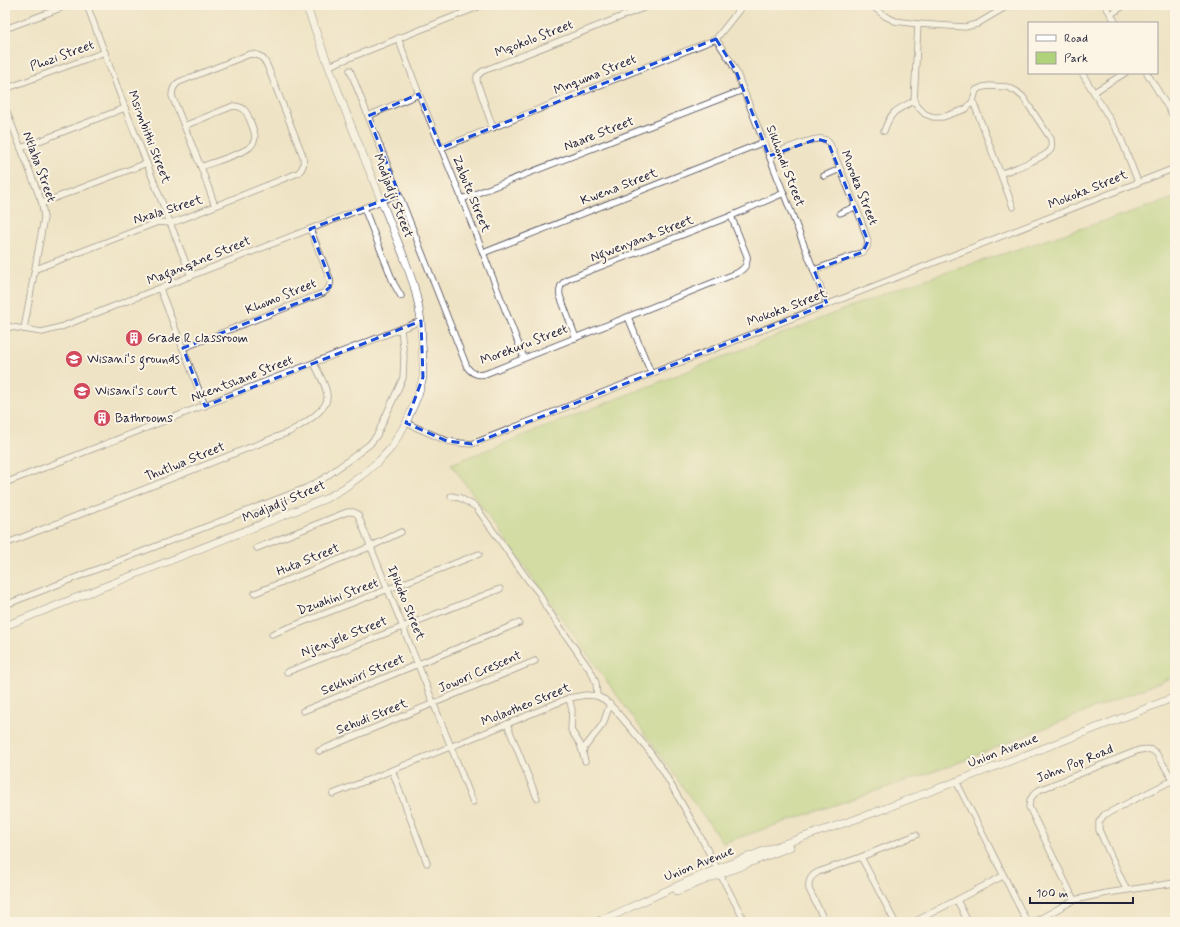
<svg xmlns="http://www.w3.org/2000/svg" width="1180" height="927" font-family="Mynerve,sans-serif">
  <rect width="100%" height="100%" fill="#fcf5e5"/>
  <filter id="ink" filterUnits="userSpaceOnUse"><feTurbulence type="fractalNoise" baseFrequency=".025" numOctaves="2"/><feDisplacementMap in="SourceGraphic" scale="8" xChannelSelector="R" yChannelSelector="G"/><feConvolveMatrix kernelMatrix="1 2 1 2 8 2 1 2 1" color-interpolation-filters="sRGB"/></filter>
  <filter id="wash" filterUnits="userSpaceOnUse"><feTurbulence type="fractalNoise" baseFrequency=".012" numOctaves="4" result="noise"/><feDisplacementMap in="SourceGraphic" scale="16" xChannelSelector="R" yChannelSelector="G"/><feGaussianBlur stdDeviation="0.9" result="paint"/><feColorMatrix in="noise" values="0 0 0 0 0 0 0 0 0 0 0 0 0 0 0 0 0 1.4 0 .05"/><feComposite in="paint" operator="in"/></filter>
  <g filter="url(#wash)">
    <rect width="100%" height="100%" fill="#efe3c5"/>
    <path fill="#afd27a" stroke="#687a5a" d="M1175 198V676L950 766 723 843 451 464 901 287Z"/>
  </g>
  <g filter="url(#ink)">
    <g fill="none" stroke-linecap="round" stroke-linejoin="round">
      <defs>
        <g id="street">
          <path d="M87 5 125 108 191 276"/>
          <path d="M871 5 885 16 895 21 918 24 965 27 977 24 1009 5"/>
          <path d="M1105 5 1116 23"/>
          <path d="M1172 5 1175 10"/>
          <path d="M1111 14 1125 5"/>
          <path d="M918 24 914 101 919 108 925 114 933 117H943L966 109 973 101 1013 207"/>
          <path d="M5 29 69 5"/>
          <path d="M398 38 419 94 462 199 524 358"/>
          <path d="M716 39 730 60 736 71 827 304"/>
          <path d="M329 66 483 5"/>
          <path d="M350 70 467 367C472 374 477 376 485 374L737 273C744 269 748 265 747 256L731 216"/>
          <path d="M1082 73 1120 136 1138 182"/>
          <path d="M1147 73 1175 119"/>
          <path d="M5 89 105 52"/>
          <path d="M1094 92 1125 73"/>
          <path d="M973 101 976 90 983 87 989 86 1007 87 1016 91 1023 97 1051 139C1051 142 1052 146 1051 149 1049 156 1009 171 1001 173"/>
          <path d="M5 107 42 203 44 218 24 329"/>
          <path d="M368 116 419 94"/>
          <path d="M184 126 233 106C242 106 246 110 249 118 251 123 254 130 255 136 255 140 253 144 250 147 242 154 213 162 201 167"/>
          <path d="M493 128 477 82V76L483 71 651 5"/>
          <path d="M884 131C891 111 896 110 914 101"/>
          <path d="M21 148 125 108"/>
          <path d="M441 148 716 39 743 5"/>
          <path d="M769 156C781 151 812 137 822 139 826 139 828 141 830 144L860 217 868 241 867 247 863 252 814 270"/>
          <path d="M824 176 840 169"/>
          <path d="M462 199 743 90"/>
          <path d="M42 203 147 163"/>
          <path d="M364 208 394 284 401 296"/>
          <path d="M840 213 855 207"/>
          <path d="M483 253 764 142"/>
          <path d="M36 269 158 222 170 223 180 220 298 173C304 168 304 163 303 156L267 65C263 57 259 54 250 54L179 82C174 85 172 90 172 96L201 167 215 206"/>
          <path d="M160 289 205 406"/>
          <path d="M628 317 651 373"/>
          <path d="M5 326 42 332 61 327 399 194"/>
          <path d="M576 338 560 296C559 288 560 284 568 279L731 216 784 193"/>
          <path d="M183 348 323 293C329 289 331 286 330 279L310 229"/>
          <path d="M406 423 447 441 460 443 472 444 1175 168"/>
          <path d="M5 483 421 321"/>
          <path d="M451 496 460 498 476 507 528 580 539 593 546 607 592 673 596 683 597 696"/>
          <path d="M5 544 289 432C300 426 327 411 327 398 328 388 318 372 314 363"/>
          <path d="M257 548 347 512H354L358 515 473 802"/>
          <path d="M255 593 370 547 401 532"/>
          <path d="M5 605 306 488 323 479 357 454 370 444 377 435 403 378 404 356 401 329"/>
          <path d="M272 634 479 554"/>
          <path d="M287 672 500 589"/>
          <path d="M569 698 572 710 571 730 580 744 585 761"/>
          <path d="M303 711 519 623"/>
          <path d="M507 724 537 798"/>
          <path d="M319 751 535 661"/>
          <path d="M583 753 585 747 603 724 610 704"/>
          <path d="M392 770 427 863"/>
          <path d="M956 781 1027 922"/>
          <path d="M333 794 507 724 569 698 586 695 597 696 605 700 616 711 647 748 662 769 697 830 745 922"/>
          <path d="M861 857 895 922"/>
          <path d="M1126 889 1099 830V822L1104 815 1175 779"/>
          <path d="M957 900 968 922"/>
          <path d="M1074 900 1031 811 1029 807 1030 800 1034 794 1039 790 1139 750C1145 749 1151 748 1156 753L1175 783"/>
          <path d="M825 922 809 889C808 880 811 876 818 872L861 857 916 835"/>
          <path d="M914 922 1003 876"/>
          <path d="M1034 922 1074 900 1107 893 1175 883"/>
        </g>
        <g id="secondary">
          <path d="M5 626 325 499 344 488 362 475 380 460 391 448 406 423 418 395 423 377V363L421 321 418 303 414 286 404 257 347 115 306 5"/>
          <path d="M677 891 790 847"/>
          <path d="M616 914C664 891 712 870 761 852 801 837 841 825 881 810 979 773 1077 736 1175 697"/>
          <path d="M596 922 621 912"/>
        </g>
      </defs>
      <use href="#street" stroke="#413f50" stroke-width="7"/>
      <use href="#secondary" stroke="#413f50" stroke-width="8"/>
      <use href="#street" stroke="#fff" stroke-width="5.5"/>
      <use href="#secondary" stroke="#fff" stroke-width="7"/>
    </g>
  </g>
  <path d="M0 0H1180V927H0ZM716 39 736 71 769 156 817 139 828 142 868 241 863 252 814 270 827 304 472 444 447 441 406 423 423 377 421 321 205 406 183 348 323 293 330 287V279L310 229 399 194 368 116 419 94 441 148Z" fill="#efe3c5" fill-opacity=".55" fill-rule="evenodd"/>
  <path fill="none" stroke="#1d4ed8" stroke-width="3" stroke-dasharray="8 5" stroke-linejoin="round" d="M716 39 736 71 769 156 817 139 828 142 868 241 863 252 814 270 827 304 472 444 447 441 406 423 423 377 421 321 205 406 183 348 323 293 330 287V279L310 229 399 194 368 116 419 94 441 148Z"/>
  <defs>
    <symbol id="building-disc" viewBox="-11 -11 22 22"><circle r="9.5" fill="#d1495b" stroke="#fcf5e5"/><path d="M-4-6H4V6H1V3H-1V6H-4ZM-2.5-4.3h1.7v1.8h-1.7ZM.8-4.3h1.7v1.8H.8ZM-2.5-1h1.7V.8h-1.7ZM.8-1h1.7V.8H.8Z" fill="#fff"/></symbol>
    <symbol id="school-disc" viewBox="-11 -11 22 22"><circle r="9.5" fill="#d1495b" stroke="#fcf5e5"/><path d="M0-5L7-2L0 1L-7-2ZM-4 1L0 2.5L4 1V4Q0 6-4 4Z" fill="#fff"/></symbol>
  </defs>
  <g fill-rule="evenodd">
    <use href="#building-disc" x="124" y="328" width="20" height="20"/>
    <use href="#school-disc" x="64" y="349" width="20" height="20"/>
    <use href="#school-disc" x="72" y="381" width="20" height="20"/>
    <use href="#building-disc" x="92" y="408" width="20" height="20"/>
  </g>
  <g text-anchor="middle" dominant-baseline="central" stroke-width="4" stroke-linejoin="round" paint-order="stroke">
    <g font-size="13" fill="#22223b" stroke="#fcf5e5">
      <text transform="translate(534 39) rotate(-21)">Mqokolo Street</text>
      <text transform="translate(62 56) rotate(-20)">Phozi Street</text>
      <text transform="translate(595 75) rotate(-22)">Mnquma Street</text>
      <text transform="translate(599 134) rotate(-21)">Naare Street</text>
      <text transform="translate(149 137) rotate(69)">Msimbithi Street</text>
      <text transform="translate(785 166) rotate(69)">Sikhondi Street</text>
      <text transform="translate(39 167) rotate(70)">Ntlaba Street</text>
      <text transform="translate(619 187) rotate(-21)">Kwena Street</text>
      <text transform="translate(859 188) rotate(68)">Moroka Street</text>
      <text transform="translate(1088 190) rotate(-22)">Mokoka Street</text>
      <text transform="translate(471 194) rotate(68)">Zabute Street</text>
      <text transform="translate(393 196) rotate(69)">Modjadji Street</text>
      <text transform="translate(168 210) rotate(-17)">Nxala Street</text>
      <text transform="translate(642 239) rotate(-21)">Ngwenyana Street</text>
      <text transform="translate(199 261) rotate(-22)">Maganqane Street</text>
      <text transform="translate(281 297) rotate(-22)">Khomo Street</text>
      <text transform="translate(787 308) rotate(-21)">Mokoka Street</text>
      <text transform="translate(524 345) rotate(-21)">Morekuru Street</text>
      <text transform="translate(242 379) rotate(-21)">Nkentshane Street</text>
      <text transform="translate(185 462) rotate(-22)">Thutlwa Street</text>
      <text transform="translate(284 502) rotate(-23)">Modjadji Street</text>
      <text transform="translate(308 560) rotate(-22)">Huta Street</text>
      <text transform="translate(338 597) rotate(-20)">Dzuahini Street</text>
      <text transform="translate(406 603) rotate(68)">Ipikoko Street</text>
      <text transform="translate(344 637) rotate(-21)">Njenjele Street</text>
      <text transform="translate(480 672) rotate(-23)">Jowori Crescent</text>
      <text transform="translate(363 675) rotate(-22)">Sekhwiri Street</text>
      <text transform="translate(526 705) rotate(-22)">Molaotheo Street</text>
      <text transform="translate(372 717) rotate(-22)">Sehudi Street</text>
      <text transform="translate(1003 751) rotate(-21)">Union Avenue</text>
      <text transform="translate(1075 764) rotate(-22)">John Pop Road</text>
      <text transform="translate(699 864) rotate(-22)">Union Avenue</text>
    </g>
    <g font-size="13" fill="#22223b" stroke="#fcf5e5" text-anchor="start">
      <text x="147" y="338">Grade R classroom</text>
      <text x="87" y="359">Wisani's grounds</text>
      <text x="95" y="391">Wisani's court</text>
      <text x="115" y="418">Bathrooms</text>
    </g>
  </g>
  <rect width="1180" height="927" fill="none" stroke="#fcf5e5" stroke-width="20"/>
  <rect x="1028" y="22" width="130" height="52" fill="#fcf5e5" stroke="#a5a1a1"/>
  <rect x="1036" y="35" width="20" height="6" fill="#ffffff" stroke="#a5a1a1"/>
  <text x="1064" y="42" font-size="12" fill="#22223b">Road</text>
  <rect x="1036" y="52" width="20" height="12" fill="#afd27a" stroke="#a5a1a1"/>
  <text x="1064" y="62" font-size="12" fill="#22223b">Park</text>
  <path d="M1030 897v6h103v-6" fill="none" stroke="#22223b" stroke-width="2"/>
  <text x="1036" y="897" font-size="12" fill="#22223b" stroke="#fcf5e5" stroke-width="3" paint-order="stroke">100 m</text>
</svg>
